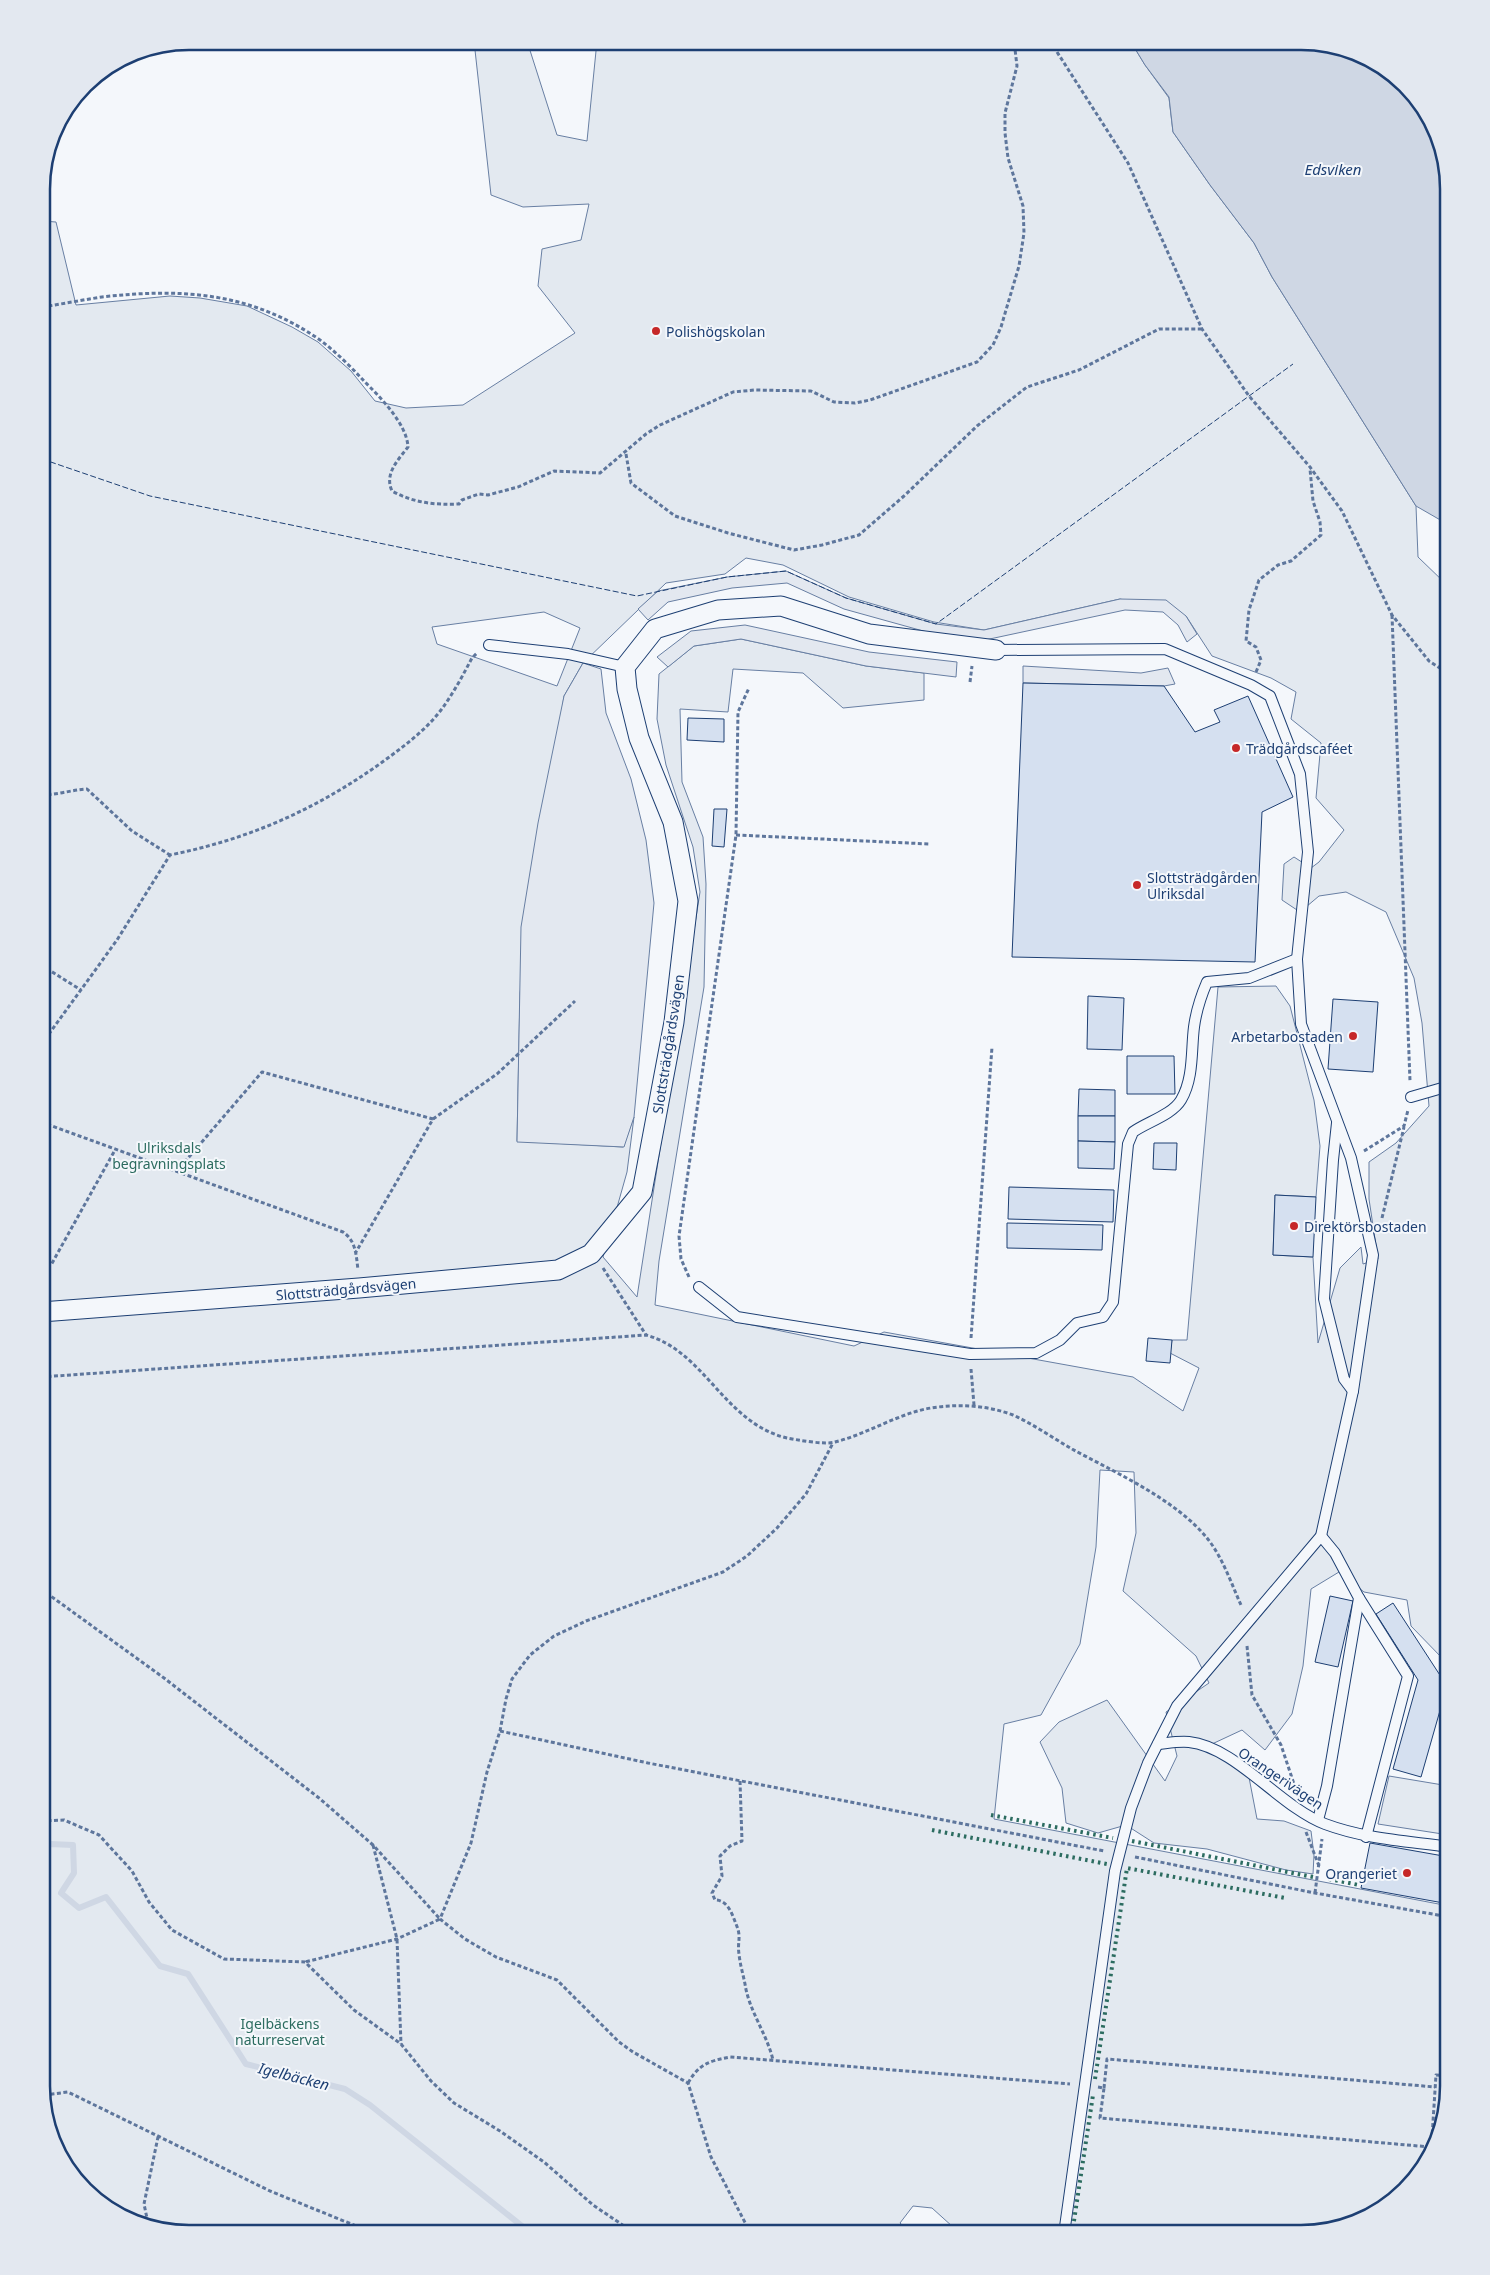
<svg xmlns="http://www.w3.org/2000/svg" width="1490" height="2275" font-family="'Noto Sans',sans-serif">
  <rect width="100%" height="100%" fill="#f4f7fb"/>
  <g fill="#e3e9f0" stroke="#687fa3" fill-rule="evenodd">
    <path d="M474 41H527L557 135 587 141 597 41 1131 42 1145 65 1169 98 1173 132 1210 185 1254 243 1272 277 1416 506 1418 557 1446 584 1449 582V1673L1443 1659 1411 1626 1407 1600 1364 1592 1339 1572 1311 1589 1303 1666 1292 1714 1265 1750 1242 1730 1212 1744 1247 1767 1257 1819 1284 1821 1311 1831 1314 1855 1313 1874 1286 1870 1207 1849 1154 1843 1126 1825 1098 1833 1066 1823 1062 1788 1040 1742 1059 1722 1107 1700 1165 1781 1177 1756 1166 1712 1209 1683 1196 1656 1123 1591 1136 1533 1134 1472 1100 1470 1096 1547 1080 1644 1041 1715 1004 1724 994 1819 1449 1906V2086L1446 2091 1445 2102 1429 2160 1375 2214 1301 2234H954L953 2227 932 2208 913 2206 900 2223 912 2234 180 2233 107 2209 61 2160 41 2086 42 221 56 222 76 305 170 296 200 298 247 306 292 327 318 342 351 371 375 401 406 408 463 405 575 333 538 286 542 249 581 240 589 204 523 207 491 195ZM746 558 783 565 849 597 934 622 984 630 1120 599 1186 616 1212 656 1271 678 1296 692 1291 719 1321 743 1316 798 1344 830 1319 862 1311 868 1294 857 1284 864 1282 900 1300 912 1319 896 1346 892 1386 912 1414 978 1422 1023 1429 1106 1396 1143 1369 1162V1199L1378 1259 1363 1264 1361 1247 1340 1268 1318 1343 1313 1257 1273 1255 1275 1195 1316 1197 1320 1146 1314 1100 1290 1006 1276 986 1218 987 1187 1340H1172L1170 1353 1199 1368 1183 1411 1133 1377 884 1332 854 1346 655 1305 659 1261 704 987 706 884 703 837 682 782 680 709 728 712 733 669 803 673 843 708 924 700V673L866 666 741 639 694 646 659 674 657 719 666 765 693 847 700 892 637 1297 603 1257 627 1172 634 1117 623 1147 517 1141 520 993 564 696 583 663 666 583 725 574ZM544 612 580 628 557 686 437 644 432 627Z"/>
    <path d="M1449 1713V1758L1445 1757 1442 1739Z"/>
    <path d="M1389 1776 1449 1786V1835L1378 1824Z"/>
  </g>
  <g fill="#e3e8f0" stroke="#687fa3">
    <path d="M786 571 846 598 936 624 984 630 1120 599 1166 600 1186 616 1197 634 1187 642 1178 625 1163 612 1125 610 985 640 934 634 844 609 787 583 732 588 668 602 648 620 638 609 658 591 727 577Z"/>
    <path d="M745 625 869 652 957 662 956 677 866 666 741 639 694 646 668 667 657 657 691 631Z"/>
    <path d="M583 663 601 669 606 713 631 779 646 840 654 903 634 1117 624 1147 517 1142 521 927 538 823 564 696Z"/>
    <path d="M1023 666 1141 673 1168 668 1175 684 1164 686 1023 683Z"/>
  </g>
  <path fill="#cfd7e4" stroke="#687fa3" d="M1131 42H1310L1383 66 1429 115 1449 189V525L1416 506 1272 277 1254 243 1210 185 1173 132 1169 97 1145 65Z"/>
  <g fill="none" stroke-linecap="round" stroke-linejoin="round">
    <path stroke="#cfd7e4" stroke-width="6" d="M41 1846 50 1844 73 1845 74 1873 61 1893 79 1908 106 1897 160 1966 188 1974 246 2064 345 2089 370 2105 532 2234"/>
  </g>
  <g fill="#d5e0f0" stroke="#1d3f73">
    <path d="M1023 683 1164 686 1195 732 1220 722 1214 710 1248 696 1293 797 1262 812 1255 962 1012 957Z"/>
    <path d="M688 718 724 719V742L687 740Z"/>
    <path d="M714 809H727L724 847 712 846Z"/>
    <path d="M1088 996 1124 998 1122 1050 1087 1049Z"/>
    <path d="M1333 999 1378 1002 1373 1072 1328 1069Z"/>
    <path d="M1127 1056H1174L1175 1094H1127Z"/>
    <path d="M1079 1089 1115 1090V1116H1078Z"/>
    <path d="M1078 1116H1115V1142L1078 1141Z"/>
    <path d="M1078 1141 1115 1142 1114 1169 1078 1168Z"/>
    <path d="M1154 1143H1177L1176 1170 1153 1169Z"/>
    <path d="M1009 1187 1114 1190 1113 1222 1008 1219Z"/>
    <path d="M1275 1195 1316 1197 1313 1257 1273 1255Z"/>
    <path d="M1007 1223 1103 1225 1102 1250 1007 1248Z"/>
    <path d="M1148 1338 1172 1340 1170 1363 1146 1361Z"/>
    <path d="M1330 1596 1353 1601 1338 1667 1315 1662Z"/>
    <path d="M1393 1603 1447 1686 1421 1777 1393 1769 1418 1680 1376 1614Z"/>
    <path d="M1370 1843 1449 1857V1904L1361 1888Z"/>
  </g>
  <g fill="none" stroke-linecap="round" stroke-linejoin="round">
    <defs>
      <g id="service">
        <path d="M489 645 568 654 625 667"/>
        <path d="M996 650 1165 649 1251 685 1270 696 1300 774 1308 852 1297 959 1301 1024 1351 1158 1373 1255 1353 1391 1321 1536 1177 1706 1148 1763 1131 1808 1115 1871 1064 2234"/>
        <path d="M1411 1097 1449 1086"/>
        <path d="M1337 1123 1333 1160 1324 1299 1344 1379 1353 1391"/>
        <path d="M699 1287 737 1317 970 1354 1036 1353 1060 1340 1077 1323 1103 1317 1113 1302 1128 1144 1133 1132C1147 1122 1172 1115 1181 1100 1194 1078 1191 1050 1194 1027 1196 1012 1201 996 1207 982L1249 978 1297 959"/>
        <path d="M1359 1598 1408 1676 1366 1837"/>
        <path d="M1158 1744C1168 1743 1179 1741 1189 1742 1236 1747 1280 1807 1325 1824 1365 1839 1407 1841 1449 1847"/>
        <path d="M1318 1820 1327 1786 1359 1598 1335 1553 1321 1536"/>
      </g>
      <path id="minor" d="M41 1312 359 1288 558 1270 591 1254 642 1192 674 1022 688 901 673 822 639 738 627 689 625 667 655 629 718 610 781 606 869 634 996 650"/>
    </defs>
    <use href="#service" stroke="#1d3f73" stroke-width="12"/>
    <use href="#minor" stroke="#1d3f73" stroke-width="21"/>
    <g stroke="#5e769c" stroke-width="3" stroke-dasharray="4 2.5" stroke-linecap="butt">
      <path d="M1050 41 1128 163 1202 329 1249 396 1310 467 1342 511 1392 615 1429 661 1449 674"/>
      <path d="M42 307C62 304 82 300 102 297 182 288 251 292 320 340 336 352 351 367 364 381 380 397 407 424 408 447 398 460 384 474 392 491 414 503 434 505 459 504L462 500 473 496 479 494 488 495 518 487 554 471 600 473 646 434 660 425 733 392 754 390 811 391 834 402 855 403 870 400 977 362 993 345 1001 327 1019 266 1024 233 1023 206 1008 158 1005 133V113L1017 66 1014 41"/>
      <path d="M626 454 631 483 675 516 728 533 794 550 822 545 859 535 904 496 977 426 1027 387 1079 370 1159 329H1202"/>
      <path d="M1392 615 1410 1081"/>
      <path d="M1256 672 1261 660 1256 647 1246 641 1249 610 1259 580 1278 565 1291 561 1321 535 1320 522 1313 501 1310 469"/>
      <path d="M970 682 972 666"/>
      <path d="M41 795C57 795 71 790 87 789L132 831 170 855"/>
      <path d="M736 835 929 844"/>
      <path d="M41 965 81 990"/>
      <path d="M41 1045 117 940 170 855C249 839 315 810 381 763 403 747 425 731 441 710 453 694 463 675 472 658L477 653"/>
      <path d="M433 1119 497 1074 575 1001"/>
      <path d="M41 1122 343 1232C356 1241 356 1254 358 1270"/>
      <path d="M1364 1151 1404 1126 1408 1110"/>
      <path d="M176 1172 262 1072 433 1119 356 1252"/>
      <path d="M1382 1218 1404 1127"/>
      <path d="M603 1268 646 1335"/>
      <path d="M41 1270 51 1265 115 1150"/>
      <path d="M689 1277 681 1259 679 1236 736 835 738 712 749 688"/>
      <path d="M971 1338 992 1047"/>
      <path d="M971 1369 974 1405"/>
      <path d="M41 1377 646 1335C705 1351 724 1423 787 1438 798 1440 824 1445 835 1442 871 1433 901 1411 938 1407 964 1404 989 1406 1013 1415 1033 1424 1053 1438 1072 1449 1116 1473 1175 1499 1207 1538 1223 1558 1231 1583 1241 1605"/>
      <path d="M41 1589 164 1678 319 1798 373 1845 440 1919 397 1939 305 1962"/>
      <path d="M1247 1646 1252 1695 1281 1745 1295 1787"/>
      <path d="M500 1731 648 1763 1104 1851"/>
      <path d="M740 1781 742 1841 730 1846 720 1856 722 1876 712 1893 715 1900C728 1900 732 1914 736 1924 742 1938 737 1941 739 1954 740 1964 743 1974 745 1984 749 2011 767 2034 773 2060"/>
      <path d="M41 1821 64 1820 99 1835 132 1871 149 1902 172 1930 224 1959 305 1962 354 2010 401 2044 431 2081 454 2103 500 2131 544 2162 593 2205 636 2234"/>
      <path d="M1306 1832 1319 1866"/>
      <path d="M373 1845 397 1939 401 2044"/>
      <path d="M1135 1857 1315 1893 1449 1917"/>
      <path d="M1315 1893 1322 1839"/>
      <path d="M688 2083C699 2064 709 2061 730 2057L1070 2084"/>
      <path d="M1098 2087 1104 2088 1100 2118 1430 2147"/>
      <path d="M1104 2088 1107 2059 1435 2087"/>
      <path d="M44 2095 68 2092 270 2191 376 2234"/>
      <path d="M1431 2153 1436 2075 1449 2076"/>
      <path d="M148 2223 144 2204 158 2137"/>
      <path d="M751 2234 711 2157 688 2083 633 2052 619 2042 557 1980 496 1957 465 1939 440 1919 471 1843 487 1772 500 1731 506 1699 512 1679 530 1655 554 1636 586 1621 723 1572 747 1556 777 1528 806 1494 833 1443"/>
    </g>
    <use href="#service" stroke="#f4f7fb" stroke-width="10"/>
    <use href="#minor" stroke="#f4f7fb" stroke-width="19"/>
    <g stroke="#2c6c60" stroke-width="4" stroke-dasharray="2.5 4" stroke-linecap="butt">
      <path d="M991 1815 1113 1838"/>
      <path d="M932 1830 1107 1864"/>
      <path d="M1132 1841 1313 1877"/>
      <path d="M1329 1879 1359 1885"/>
      <path d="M1095 2079 1127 1868 1285 1898"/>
      <path d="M1072 2234 1093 2095"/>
    </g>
    <path stroke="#1d3f73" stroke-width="1" stroke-dasharray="6 2.5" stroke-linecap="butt" d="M42 459 150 496 637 596 727 577 786 571 846 598 936 624 1293 364"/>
  </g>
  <g fill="#c62828" stroke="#f4f7fb" stroke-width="2">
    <circle cx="656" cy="331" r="5"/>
    <circle cx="1236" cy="748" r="5"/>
    <circle cx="1137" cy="885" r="5"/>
    <circle cx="1353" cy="1036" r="5"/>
    <circle cx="1294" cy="1226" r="5"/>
    <circle cx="1407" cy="1873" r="5"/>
  </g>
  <g text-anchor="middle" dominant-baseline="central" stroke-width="4" stroke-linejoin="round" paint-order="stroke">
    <g font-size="14" fill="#1d3f73" stroke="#f4f7fb" text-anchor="start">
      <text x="666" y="331">Polishögskolan</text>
      <text x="1246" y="748">Trädgårdscaféet</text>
      <text x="1147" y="877">Slottsträdgården<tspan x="1147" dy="16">Ulriksdal</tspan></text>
      <text x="1343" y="1036" text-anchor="end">Arbetarbostaden</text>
      <text x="1304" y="1226">Direktörsbostaden</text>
      <text x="1397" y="1873" text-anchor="end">Orangeriet</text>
    </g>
    <g font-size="14" fill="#1d3f73" stroke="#f4f7fb">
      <text transform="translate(668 1044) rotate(-81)">Slottsträdgårdsvägen</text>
      <text transform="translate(346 1289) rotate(-5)">Slottsträdgårdsvägen</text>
      <text transform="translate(1281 1778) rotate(34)">Orangerivägen</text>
    </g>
    <g font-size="14" fill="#2c6c60" stroke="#f4f7fb">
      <text x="169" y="1147">Ulriksdals<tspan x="169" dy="16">begravningsplats</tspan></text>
      <text x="280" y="2023">Igelbäckens<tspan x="280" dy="16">naturreservat</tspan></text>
    </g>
    <g font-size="15" font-style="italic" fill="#1d3f73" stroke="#f4f7fb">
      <text x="1333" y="169">Edsviken</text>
      <text transform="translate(294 2076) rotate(14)">Igelbäcken</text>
    </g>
  </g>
  <path d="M0 0H1490V2275H0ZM189 50H1301A139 139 0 0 1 1440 189V2086A139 139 0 0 1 1301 2225H189A139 139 0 0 1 50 2086V189A139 139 0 0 1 189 50Z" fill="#e3e8f0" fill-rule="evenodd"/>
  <path fill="none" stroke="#1d3f73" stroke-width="2.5" d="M189 50H1301A139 139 0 0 1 1440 189V2086A139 139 0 0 1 1301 2225H189A139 139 0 0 1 50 2086V189A139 139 0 0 1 189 50Z"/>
</svg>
